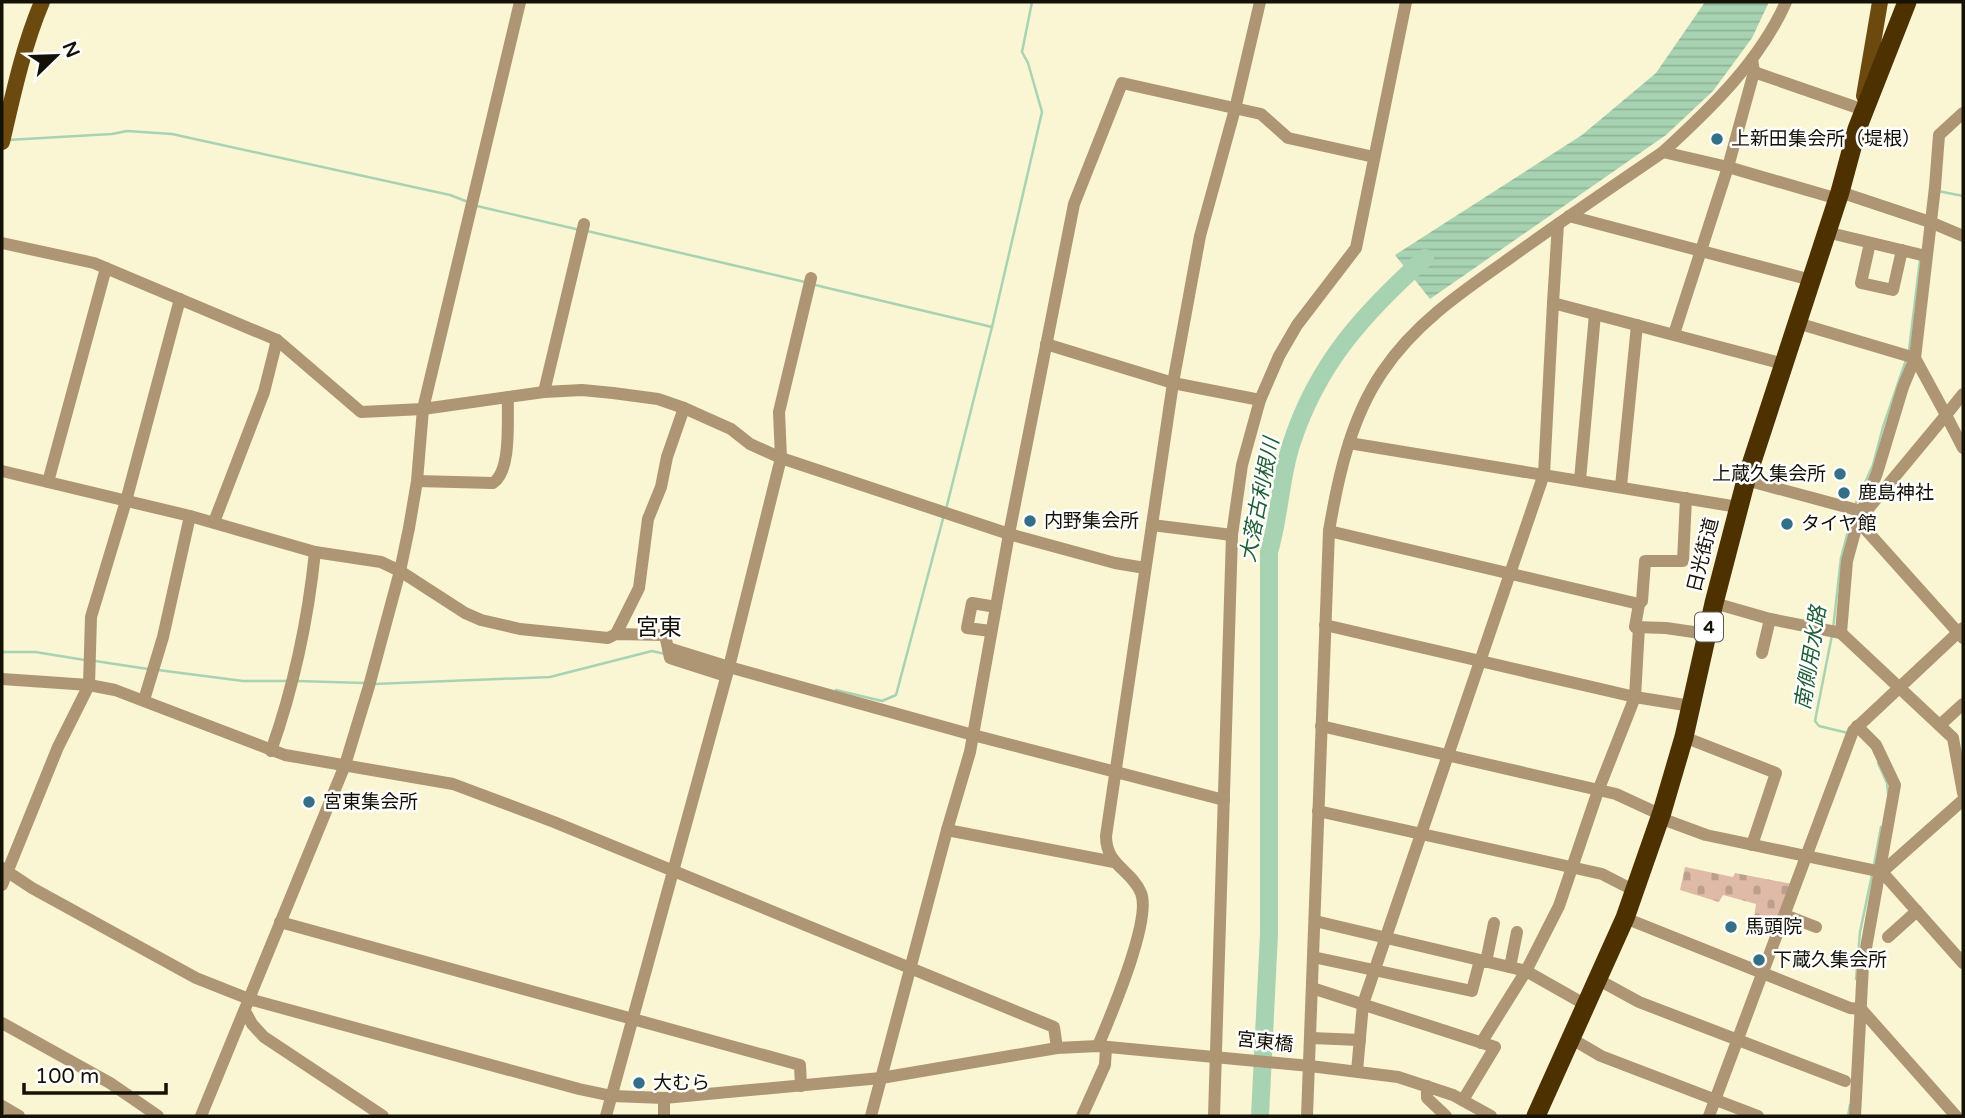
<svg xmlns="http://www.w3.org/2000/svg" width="1965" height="1118" font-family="'Varela Round','Noto Sans JP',sans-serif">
  <defs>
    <pattern id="cemetery-stones" width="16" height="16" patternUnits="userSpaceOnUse" patternTransform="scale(1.75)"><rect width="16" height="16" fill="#debaa7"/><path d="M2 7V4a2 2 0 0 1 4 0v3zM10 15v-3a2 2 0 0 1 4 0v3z" fill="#be9f8e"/></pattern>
    <pattern id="water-rules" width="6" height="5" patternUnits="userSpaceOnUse" patternTransform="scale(1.75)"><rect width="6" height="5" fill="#a8d3b3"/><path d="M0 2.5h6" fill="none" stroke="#90b498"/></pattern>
  </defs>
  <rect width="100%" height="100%" fill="#faf5d2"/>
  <path fill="url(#cemetery-stones)" d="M1685 867 1733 877 1735 873 1792 884 1775 927 1754 918 1756 904 1723 895 1719 902 1680 890Z"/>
  <path fill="url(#water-rules)" d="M1705 2H1769L1752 38 1713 91 1666 135 1430 299 1395 255 1582 135 1656 73Z"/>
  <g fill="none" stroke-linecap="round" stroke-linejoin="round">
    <g stroke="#a8d3b3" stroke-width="2.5">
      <path d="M7 140 112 134 127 131 172 134 450 195 468 202"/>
      <path d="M1938 191 1963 196"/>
      <path d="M477 206 580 230"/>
      <path d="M587 231 805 282"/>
      <path d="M815 285 992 327"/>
      <path d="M1909 350 1920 260"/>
      <path d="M1855 505 1873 465 1883 427 1906 360"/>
      <path d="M946 509 992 327 1042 112 1028 63 1022 52 1032 2"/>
      <path d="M1833 629 1841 558 1853 512"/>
      <path d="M1832 635 1815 721 1819 726 1848 733"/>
      <path d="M2 652H35L85 660"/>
      <path d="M95 661 148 669"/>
      <path d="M158 670 243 681H287"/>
      <path d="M297 681 364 683"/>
      <path d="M374 684 550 677 652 651 665 654"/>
      <path d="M836 690 882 701 896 695 944 515"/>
      <path d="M1878 763 1887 783 1888 793"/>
      <path d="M1874 865 1881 827"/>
      <path d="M1856 979 1860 932 1872 875"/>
      <path d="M1848 1116 1850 1105"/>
    </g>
    <path stroke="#a8d3b3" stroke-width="18" d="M1260 1116 1269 934V552C1280 516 1280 477 1292 442 1318 363 1364 313 1425 258"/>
    <g stroke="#ae9573" stroke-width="12">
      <path d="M1754 72 1861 109"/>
      <path d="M1963 113 1939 135 1935 187 1915 358 1903 387 1877 473 1858 521 1963 638"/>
      <path d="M1663 152 1728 167 1838 199"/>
      <path d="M1840 192 1930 222 1963 236"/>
      <path d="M1569 216 1811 280"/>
      <path d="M1826 232 1926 256"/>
      <path d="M2 243 94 263 277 340 361 412 423 409 544 392 582 390 613 393 658 399 684 408 731 429 750 444 781 458 1009 534 1115 563 1145 568"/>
      <path d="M1870 243 1861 283 1893 290 1902 250"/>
      <path d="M1553 303 1558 224"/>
      <path d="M1797 323 1915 358 1946 415 1858 521 1847 561 1841 633 1953 738 1963 793"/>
      <path d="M1674 334 1728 167 1754 72 1752 59"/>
      <path d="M1046 344 1173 383 1260 400"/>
      <path d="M544 392 584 224"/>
      <path d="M1963 394 1946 415 1963 448"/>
      <path d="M1349 443 1738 507"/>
      <path d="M2 471 190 516 315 552 381 562 400 571 465 613 481 620 520 629 608 638 616 634 665 635 670 658 726 676"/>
      <path d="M1580 480 1595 314"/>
      <path d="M1746 480 1861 511"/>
      <path d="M417 481 493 483C512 471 507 418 508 397"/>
      <path d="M48 482 106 268"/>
      <path d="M1621 486 1637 325"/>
      <path d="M214 522 264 392 277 340"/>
      <path d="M1152 525 1232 535"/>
      <path d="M1329 531 1639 604 1635 627 1666 628 1707 634"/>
      <path d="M1714 603 1770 619 1841 633"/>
      <path d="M1639 604 1642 601 1645 561H1683L1686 498"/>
      <path d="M1325 625 1635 697 1691 706"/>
      <path d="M991 631 967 628 972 603 996 607"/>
      <path d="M616 634 639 588 648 519 661 487 667 457 684 408"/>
      <path d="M668 648 729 667 973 735 1224 800"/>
      <path d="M1762 653 1770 619"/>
      <path d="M2 679 89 685 115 690 285 755 453 784 554 822 1054 1027 1057 1048"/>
      <path d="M144 700 163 637 190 516"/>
      <path d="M1940 725 1963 704"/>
      <path d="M1321 726 1616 794 1655 812 1660 818 1706 835 1882 872 1963 800"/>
      <path d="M1684 737 1776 773 1752 845"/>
      <path d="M271 751C294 686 308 620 315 552"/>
      <path d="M1318 811 1602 874 1635 891"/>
      <path d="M947 830 1114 862"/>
      <path d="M2 868 32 888 196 978 249 999 579 1089 612 1096 664 1098 881 1078 1057 1048 1098 1046 1310 1066 1398 1077 1453 1095 1491 1116"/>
      <path d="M1882 872 1963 963"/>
      <path d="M2 885 58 747 89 685 91 617 126 501 180 299"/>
      <path d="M1785 915 1816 927"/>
      <path d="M1625 918 1850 1008 1861 1009 1956 1116"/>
      <path d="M1315 921 1526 971 1586 1005"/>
      <path d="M280 922 800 1065 801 1086"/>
      <path d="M1888 937 1917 911"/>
      <path d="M1313 957 1472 991 1480 960"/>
      <path d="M1486 962 1494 923"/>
      <path d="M1510 967 1517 932"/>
      <path d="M1597 979 1639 1002 1845 1081"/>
      <path d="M1312 988 1495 1047 1463 1100"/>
      <path d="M245 1011 252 1024 264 1037 383 1116"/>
      <path d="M2 1023 110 1083 158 1116"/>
      <path d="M1311 1038 1360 1040"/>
      <path d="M1572 1039 1601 1056 1758 1116"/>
      <path d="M1481 1043 1526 971 1559 906 1598 791 1635 697 1639 627"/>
      <path d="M1098 1046C1110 1017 1152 920 1141 893 1131 869 1106 866 1106 836L1173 383 1200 236 1235 109 1260 2"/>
      <path d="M1357 1071 1363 1004 1544 474 1553 303 1784 364"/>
      <path d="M1427 1086V1098L1446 1116"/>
      <path d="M2 1106 19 1116"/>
      <path d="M201 1116 345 765 369 686 400 571 409 528 417 481 423 409 520 2"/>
      <path d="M606 1116 729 667 781 458 779 412 811 278"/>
      <path d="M664 1116V1098"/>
      <path d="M871 1116 947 830 970 752 1009 534 1074 204 1122 83 1261 114 1288 138 1374 157"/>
      <path d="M1082 1116 1105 1065 1106 1047"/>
      <path d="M1214 1116 1232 535 1242 465 1260 400 1279 356 1297 325 1356 248 1406 2"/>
      <path d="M1307 1116 1329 531C1338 477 1351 417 1383 371 1415 323 1463 291 1510 258 1560 222 1612 187 1663 152 1710 109 1760 61 1786 2"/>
      <path d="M1709 1116 1853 731 1963 628"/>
      <path d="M1855 1116 1863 965 1895 785 1876 745 1857 726"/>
    </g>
    <g stroke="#6b490f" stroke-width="16">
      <path d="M1864 96 1880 2"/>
      <path d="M2 142C13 95 23 47 42 2"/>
    </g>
    <path stroke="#4d3100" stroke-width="19" d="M1536 1116 1625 918 1662 812 1684 737 1714 603 1746 480 1840 192 1857 129 1907 2"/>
  </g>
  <g fill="#356e87" stroke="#fff" stroke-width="2.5">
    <circle cx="1717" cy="139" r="7"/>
    <circle cx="1840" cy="474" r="7"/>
    <circle cx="1844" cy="493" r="7"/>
    <circle cx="1030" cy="521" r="7"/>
    <circle cx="1787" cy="524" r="7"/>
    <circle cx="309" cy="802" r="7"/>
    <circle cx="1731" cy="927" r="7"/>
    <circle cx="1759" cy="960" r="7"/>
    <circle cx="639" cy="1083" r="7"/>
  </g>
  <g text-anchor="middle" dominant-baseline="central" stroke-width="5" stroke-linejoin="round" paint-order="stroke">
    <rect fill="#fff" stroke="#5a5951" stroke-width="2" x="1695" y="612.5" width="28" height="29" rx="5"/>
    <g font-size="18" font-weight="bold" fill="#141206">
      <text x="1709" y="627">4</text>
    </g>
    <g font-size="19" fill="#141206" stroke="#fff" text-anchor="start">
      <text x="1731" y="139">上新田集会所（堤根）</text>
      <text x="1826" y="474" text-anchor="end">上蔵久集会所</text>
      <text x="1858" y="493">鹿島神社</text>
      <text x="1044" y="521">内野集会所</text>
      <text x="1801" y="524">タイヤ館</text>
      <text x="323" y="802">宮東集会所</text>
      <text x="1745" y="927">馬頭院</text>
      <text x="1773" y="960">下蔵久集会所</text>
      <text x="653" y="1083">大むら</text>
    </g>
    <g font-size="19" fill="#141206" stroke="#fff">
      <text transform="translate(1703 555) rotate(-76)">日光街道</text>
      <text transform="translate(1265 1042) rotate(6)">宮東橋</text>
    </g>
    <g font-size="21" font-style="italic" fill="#1d5e35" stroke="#fff">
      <text transform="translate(1260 500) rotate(-79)">大落古利根川</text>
      <text transform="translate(1811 658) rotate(-81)">南側用水路</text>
    </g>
    <g font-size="23" fill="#141206" stroke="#fff">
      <text x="659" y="628">宮東</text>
    </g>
  </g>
  <rect width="1965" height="1118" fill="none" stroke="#141206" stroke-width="7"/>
  <g transform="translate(56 56) rotate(67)" stroke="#ffffff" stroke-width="5" paint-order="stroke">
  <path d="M0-5L12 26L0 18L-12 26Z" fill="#141206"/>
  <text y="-10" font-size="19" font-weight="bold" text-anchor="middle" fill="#141206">N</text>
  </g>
  <path d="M24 1083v10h142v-10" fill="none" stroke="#141206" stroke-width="3.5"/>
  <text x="35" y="1083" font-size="21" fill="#141206" stroke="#ffffff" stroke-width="5" paint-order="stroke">100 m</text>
</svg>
